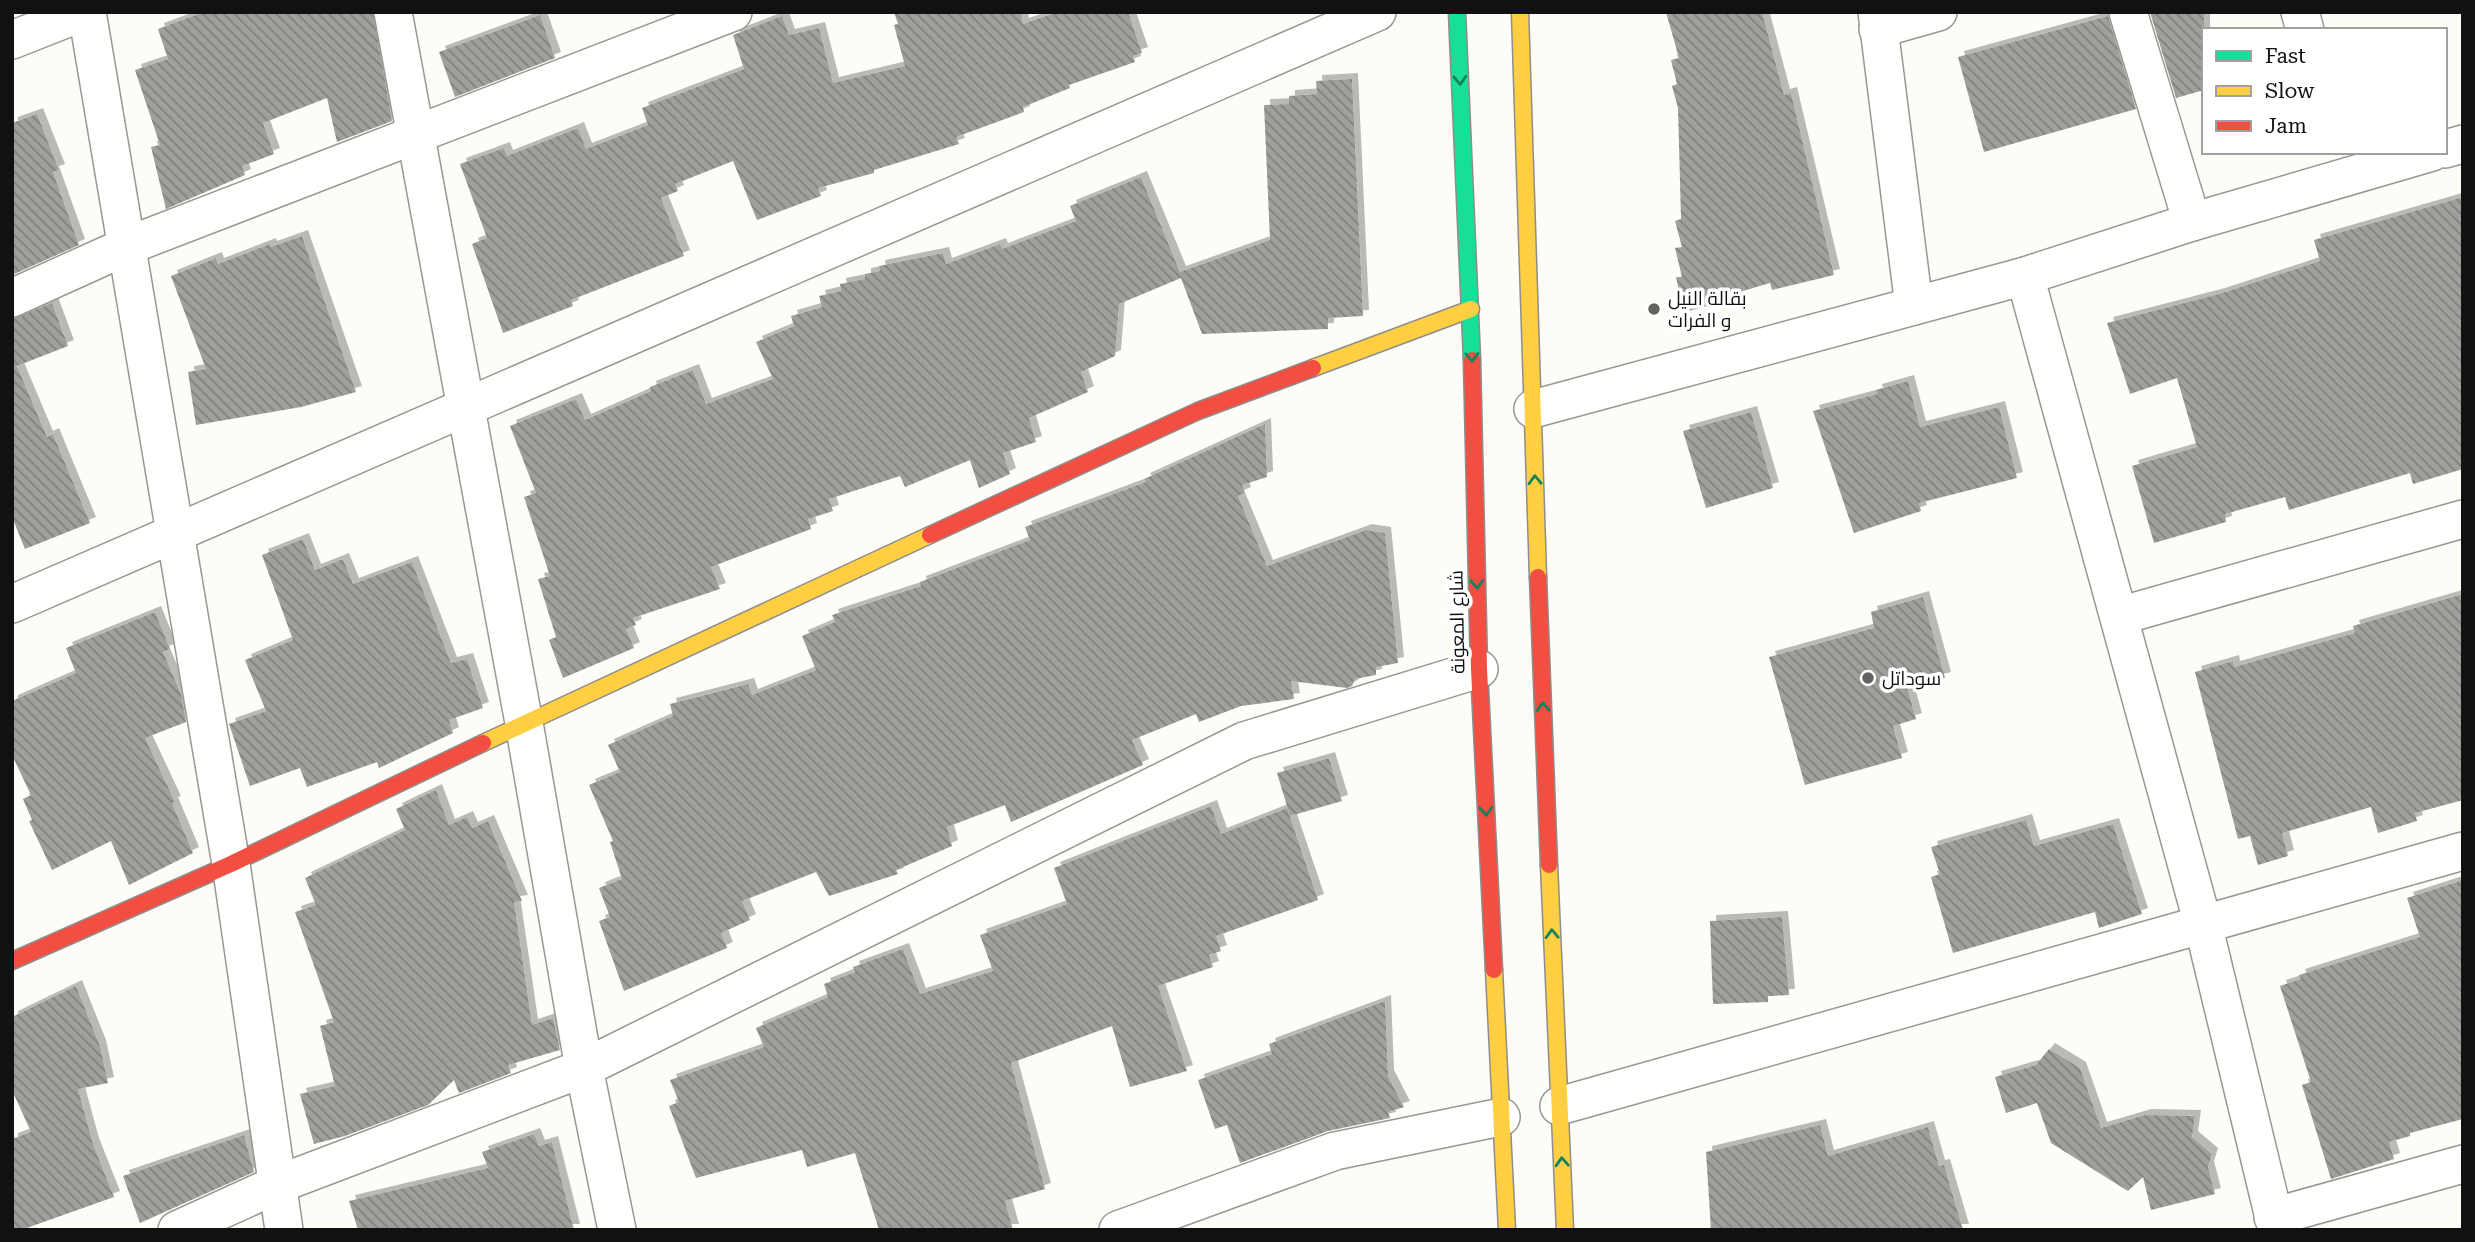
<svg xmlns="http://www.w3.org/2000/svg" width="2475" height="1242" font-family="'Roboto Serif',Cairo,serif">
  <defs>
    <pattern id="building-back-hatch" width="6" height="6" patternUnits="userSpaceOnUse" patternTransform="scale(1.75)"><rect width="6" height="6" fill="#a19f9c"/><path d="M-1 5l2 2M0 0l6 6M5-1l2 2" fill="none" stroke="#82807e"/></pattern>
    <filter id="shadow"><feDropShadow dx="6" dy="-6" stdDeviation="0" flood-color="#0004"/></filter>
  </defs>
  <rect width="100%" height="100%" fill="#fdfcf7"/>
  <g fill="url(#building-back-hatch)" filter="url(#shadow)">
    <path d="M204 12H373L392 121 337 142 327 98 263 123 274 154 242 166 245 175 166 209 151 147 160 145 135 70 168 59 158 29Z"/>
    <path d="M894 12H1021L1023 24 1057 12H1128L1142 53 1133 56 1135 62 1069 85 1070 88 1023 107 1024 112 956 137 959 144 874 170V173L818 188 821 196 757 220 733 161 675 184 678 191 661 198 684 256 571 300 573 306 503 333 472 244 487 238 460 164 504 148 507 156 578 128 586 149 648 125 642 108 744 69 733 35 782 16 789 35 819 28 833 83 905 66 894 25 898 24Z"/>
    <path d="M1666 12H1762L1784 95 1791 93 1834 275 1772 290 1770 283 1719 298 1720 303 1684 312 1676 277H1682L1675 248 1682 247 1675 221 1681 219 1678 108 1672 86 1677 84 1671 60 1679 58Z"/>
    <path d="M2150 12H2204V90L2176 98Z"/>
    <path d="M540 15 555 58 455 97 439 52Z"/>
    <path d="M2108 16 2136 109 1984 152 1958 57Z"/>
    <path d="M1352 79 1363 316 1328 318V329L1202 334 1181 278 1119 304 1115 356 1081 372 1088 392 1029 418 1036 442 1003 453 1010 474 979 488 970 460 905 487 900 476 829 499 833 511 808 519 811 529 711 567 720 589 633 618 636 625 626 629 634 648 563 678 549 640 556 637 538 579 550 576 524 497 536 493 510 426 576 399 585 420 651 391 650 387 693 370 706 404 773 379 756 342 794 326 791 316 822 307 819 296 841 291 840 284 865 279V274L880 271 879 266 943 253 946 264 1000 244 1002 249 1076 221 1070 206 1141 177 1180 272 1270 240 1264 105 1289 104V96L1317 94 1316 81Z"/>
    <path d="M37 114 59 170 53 172 79 245 12 275V123Z"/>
    <path d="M2463 197V469L2413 484 2410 473 2289 510 2285 497 2225 514 2226 522 2154 543 2132 466 2197 447 2177 378 2130 394 2107 323 2219 294 2320 261 2314 240Z"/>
    <path d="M302 236 356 392 301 407 196 425 188 372 206 369 171 276 216 258 218 264 270 244 271 247Z"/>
    <path d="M52 303 68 346 17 366 47 437 53 434 90 523 25 549 12 517V319Z"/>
    <path d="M1908 381 1920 427 1999 407 2017 478 1919 503 1921 511 1854 533 1813 411 1877 394 1876 390Z"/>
    <path d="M1751 412 1773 488 1706 508 1683 431Z"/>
    <path d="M1265 424 1267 477 1242 485 1245 493 1238 496 1267 566 1366 530 1385 533 1398 663 1376 667V675L1355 679 1352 686 1347 688 1291 681 1294 699 1241 706 1199 722 1196 714 1132 740 1143 765 1011 822 1005 805 947 827 952 846 896 870 898 874 829 896 816 872 742 901 750 920 721 933 727 948 624 991 599 921 610 917 599 888 622 879 610 842 613 841 589 785 620 772 608 745 673 716 670 704 748 684 752 695 816 670 802 636 835 622 832 615 921 586 920 582 1030 540 1025 527 1146 482 1144 479Z"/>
    <path d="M303 539 315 570 343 559 353 584 412 562 451 663 467 659 483 708 449 720 453 733 379 768 377 762 307 787 300 768 250 786 229 724 266 711 245 660 293 640 262 555Z"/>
    <path d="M2463 594V800L2415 813 2417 821 2378 833 2371 807 2282 833 2288 856 2258 865 2250 836 2238 839 2195 672 2233 661 2234 667 2355 633 2353 626Z"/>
    <path d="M1923 597 1945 678 1907 687 1916 719 1893 726 1902 758 1805 785 1769 657 1874 628 1871 612Z"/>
    <path d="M155 612 170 649 163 652 181 694 186 722 145 738 175 802 172 803 193 853 129 885 111 841 52 870 29 821 32 820 23 799 31 795 12 755V701L76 673 66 648Z"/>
    <path d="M1329 758 1342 801 1290 816 1277 773Z"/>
    <path d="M436 790 449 825 467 817 472 828 488 821 522 901 514 902 532 1025 553 1018 560 1050 508 1065 511 1073 459 1093 454 1080 428 1105 345 1136 314 1144 300 1094 335 1086 320 1026 334 1022 295 912 316 905 305 878 405 830 396 809Z"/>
    <path d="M1211 806 1221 834 1287 808 1318 900 1216 936 1221 951 1209 955 1213 967 1158 986 1187 1071 1130 1087 1112 1026 1011 1063 1045 1189 1005 1201 1013 1230H879L855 1153 807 1167 802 1150 696 1178 669 1106 679 1102 670 1080 764 1047 756 1028 828 997 824 984 855 972 853 967 903 949 920 994 993 971 980 935 1067 904 1054 868Z"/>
    <path d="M2026 820 2034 846 2113 824 2142 914 2099 928 2095 912 1953 953 1931 877 1940 874 1931 847Z"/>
    <path d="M2463 880V1119L2410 1133V1136L2389 1142 2394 1159 2331 1179 2302 1085 2311 1082 2280 986 2301 979 2299 975 2420 937 2407 898Z"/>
    <path d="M1782 917 1789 995 1768 996V1002L1713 1004 1710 921Z"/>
    <path d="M76 986 100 1046 108 1083 78 1089 93 1144 114 1197 21 1230H12V1139L31 1132 12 1090V1017Z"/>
    <path d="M1385 1001 1388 1076 1404 1107 1388 1112 1390 1118 1328 1131 1240 1163 1227 1125 1215 1129 1198 1080 1272 1054 1269 1044Z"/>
    <path d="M2049 1049 2080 1068 2101 1128 2145 1115 2195 1116 2192 1137 2212 1154 2208 1167 2215 1194 2151 1210 2143 1177 2128 1191 2051 1143 2037 1103 2006 1113 1995 1077 2036 1065Z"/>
    <path d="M1820 1125 1828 1156 1928 1127 1939 1166 1944 1165 1963 1230H1711L1706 1152Z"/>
    <path d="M534 1134 539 1146 552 1142 574 1230H358L349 1201 488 1168 482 1152Z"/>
    <path d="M244 1135 254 1172 140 1223 123 1176Z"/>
  </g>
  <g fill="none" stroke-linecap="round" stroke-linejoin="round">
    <defs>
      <g id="street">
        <path d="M87 12 231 864 284 1230"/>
        <path d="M393 12 524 723 584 1068 617 1230"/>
        <path d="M1877 12 1914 306"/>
        <path d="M2128 12 2192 222"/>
        <path d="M2300 12 2305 30"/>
        <path d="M1878 29 1938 12"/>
        <path d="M12 40 83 12"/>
        <path d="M2445 149 2463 144"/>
        <path d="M2025 276 2203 924 2277 1230"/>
        <path d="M12 298 127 246 733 12"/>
        <path d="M1533 409 2025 276 2192 222 2432 152"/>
        <path d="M12 604 1377 12"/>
        <path d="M2119 616 2463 519"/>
        <path d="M1559 1106 2463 851"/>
        <path d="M2273 1217 2463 1164"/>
        <path d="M177 1230 276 1185 584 1068 1244 741 1479 669"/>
        <path d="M1118 1230 1335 1151 1501 1117"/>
      </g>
      <path id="fast" d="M1457 12 1472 360"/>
      <g id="slow">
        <path d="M1520 12 1538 577"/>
        <path d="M1313 368 1471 309"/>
        <path d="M483 743 930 535"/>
        <path d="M1549 865 1565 1230"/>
        <path d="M1494 970 1507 1230"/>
      </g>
      <g id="jam">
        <path d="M1472 360 1479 669 1494 970"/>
        <path d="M930 535 1198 411 1313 368"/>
        <path d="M1538 577 1549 865"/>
        <path d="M12 961 231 864 483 743"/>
      </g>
    </defs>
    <use href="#street" stroke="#979795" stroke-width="40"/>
    <use href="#fast" stroke="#8e8d8b" stroke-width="19"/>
    <use href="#slow" stroke="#8e8d8b" stroke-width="19"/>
    <use href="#jam" stroke="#8e8d8b" stroke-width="19"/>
    <use href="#street" stroke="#fffffe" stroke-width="37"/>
    <use href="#fast" stroke="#16e098" stroke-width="16"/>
    <use href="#slow" stroke="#ffcf43" stroke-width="16"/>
    <use href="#jam" stroke="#f24e42" stroke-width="16"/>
  </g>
  <defs><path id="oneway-chevron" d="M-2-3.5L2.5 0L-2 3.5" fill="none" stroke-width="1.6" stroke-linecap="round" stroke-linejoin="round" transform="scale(1.75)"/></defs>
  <g stroke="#14835b">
    <use href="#oneway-chevron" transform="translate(1460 80) rotate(87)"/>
    <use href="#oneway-chevron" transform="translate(1472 357) rotate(89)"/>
    <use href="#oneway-chevron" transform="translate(1535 480) rotate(-92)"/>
    <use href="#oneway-chevron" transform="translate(1477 584) rotate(89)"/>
    <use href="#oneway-chevron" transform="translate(1543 707) rotate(-92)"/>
    <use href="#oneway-chevron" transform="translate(1486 811) rotate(87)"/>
    <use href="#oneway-chevron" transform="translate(1552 934) rotate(-92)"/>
    <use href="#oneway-chevron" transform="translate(1562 1162) rotate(-93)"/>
  </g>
  <g fill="#646362" stroke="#fff" stroke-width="2.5">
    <circle cx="1654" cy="309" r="7"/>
    <circle cx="1868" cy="678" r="7"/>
  </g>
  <g text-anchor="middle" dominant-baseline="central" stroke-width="7" stroke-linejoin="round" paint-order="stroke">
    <g font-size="19" fill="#111" stroke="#fff" text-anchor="start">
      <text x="1668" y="298">بقالة النيل<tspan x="1668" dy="22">و الفرات</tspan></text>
      <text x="1882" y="678">سوداتل</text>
    </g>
    <g font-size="19" fill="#111" stroke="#fff">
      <text transform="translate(1457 622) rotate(-91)">شارع المعونة</text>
    </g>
  </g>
  <rect width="2475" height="1242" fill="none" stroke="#111111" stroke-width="28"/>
  <rect x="2202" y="28" width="245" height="126" fill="#ffffff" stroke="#a0a0a0" stroke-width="2"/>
  <rect x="2216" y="51" width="35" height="10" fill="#16e098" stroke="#a0a0a0" stroke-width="2"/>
  <text x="2265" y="63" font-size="21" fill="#111111">Fast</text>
  <rect x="2216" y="86" width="35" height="10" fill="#ffcf43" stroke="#a0a0a0" stroke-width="2"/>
  <text x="2265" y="98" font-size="21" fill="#111111">Slow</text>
  <rect x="2216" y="121" width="35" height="10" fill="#f24e42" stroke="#a0a0a0" stroke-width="2"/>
  <text x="2265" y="133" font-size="21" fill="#111111">Jam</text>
</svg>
